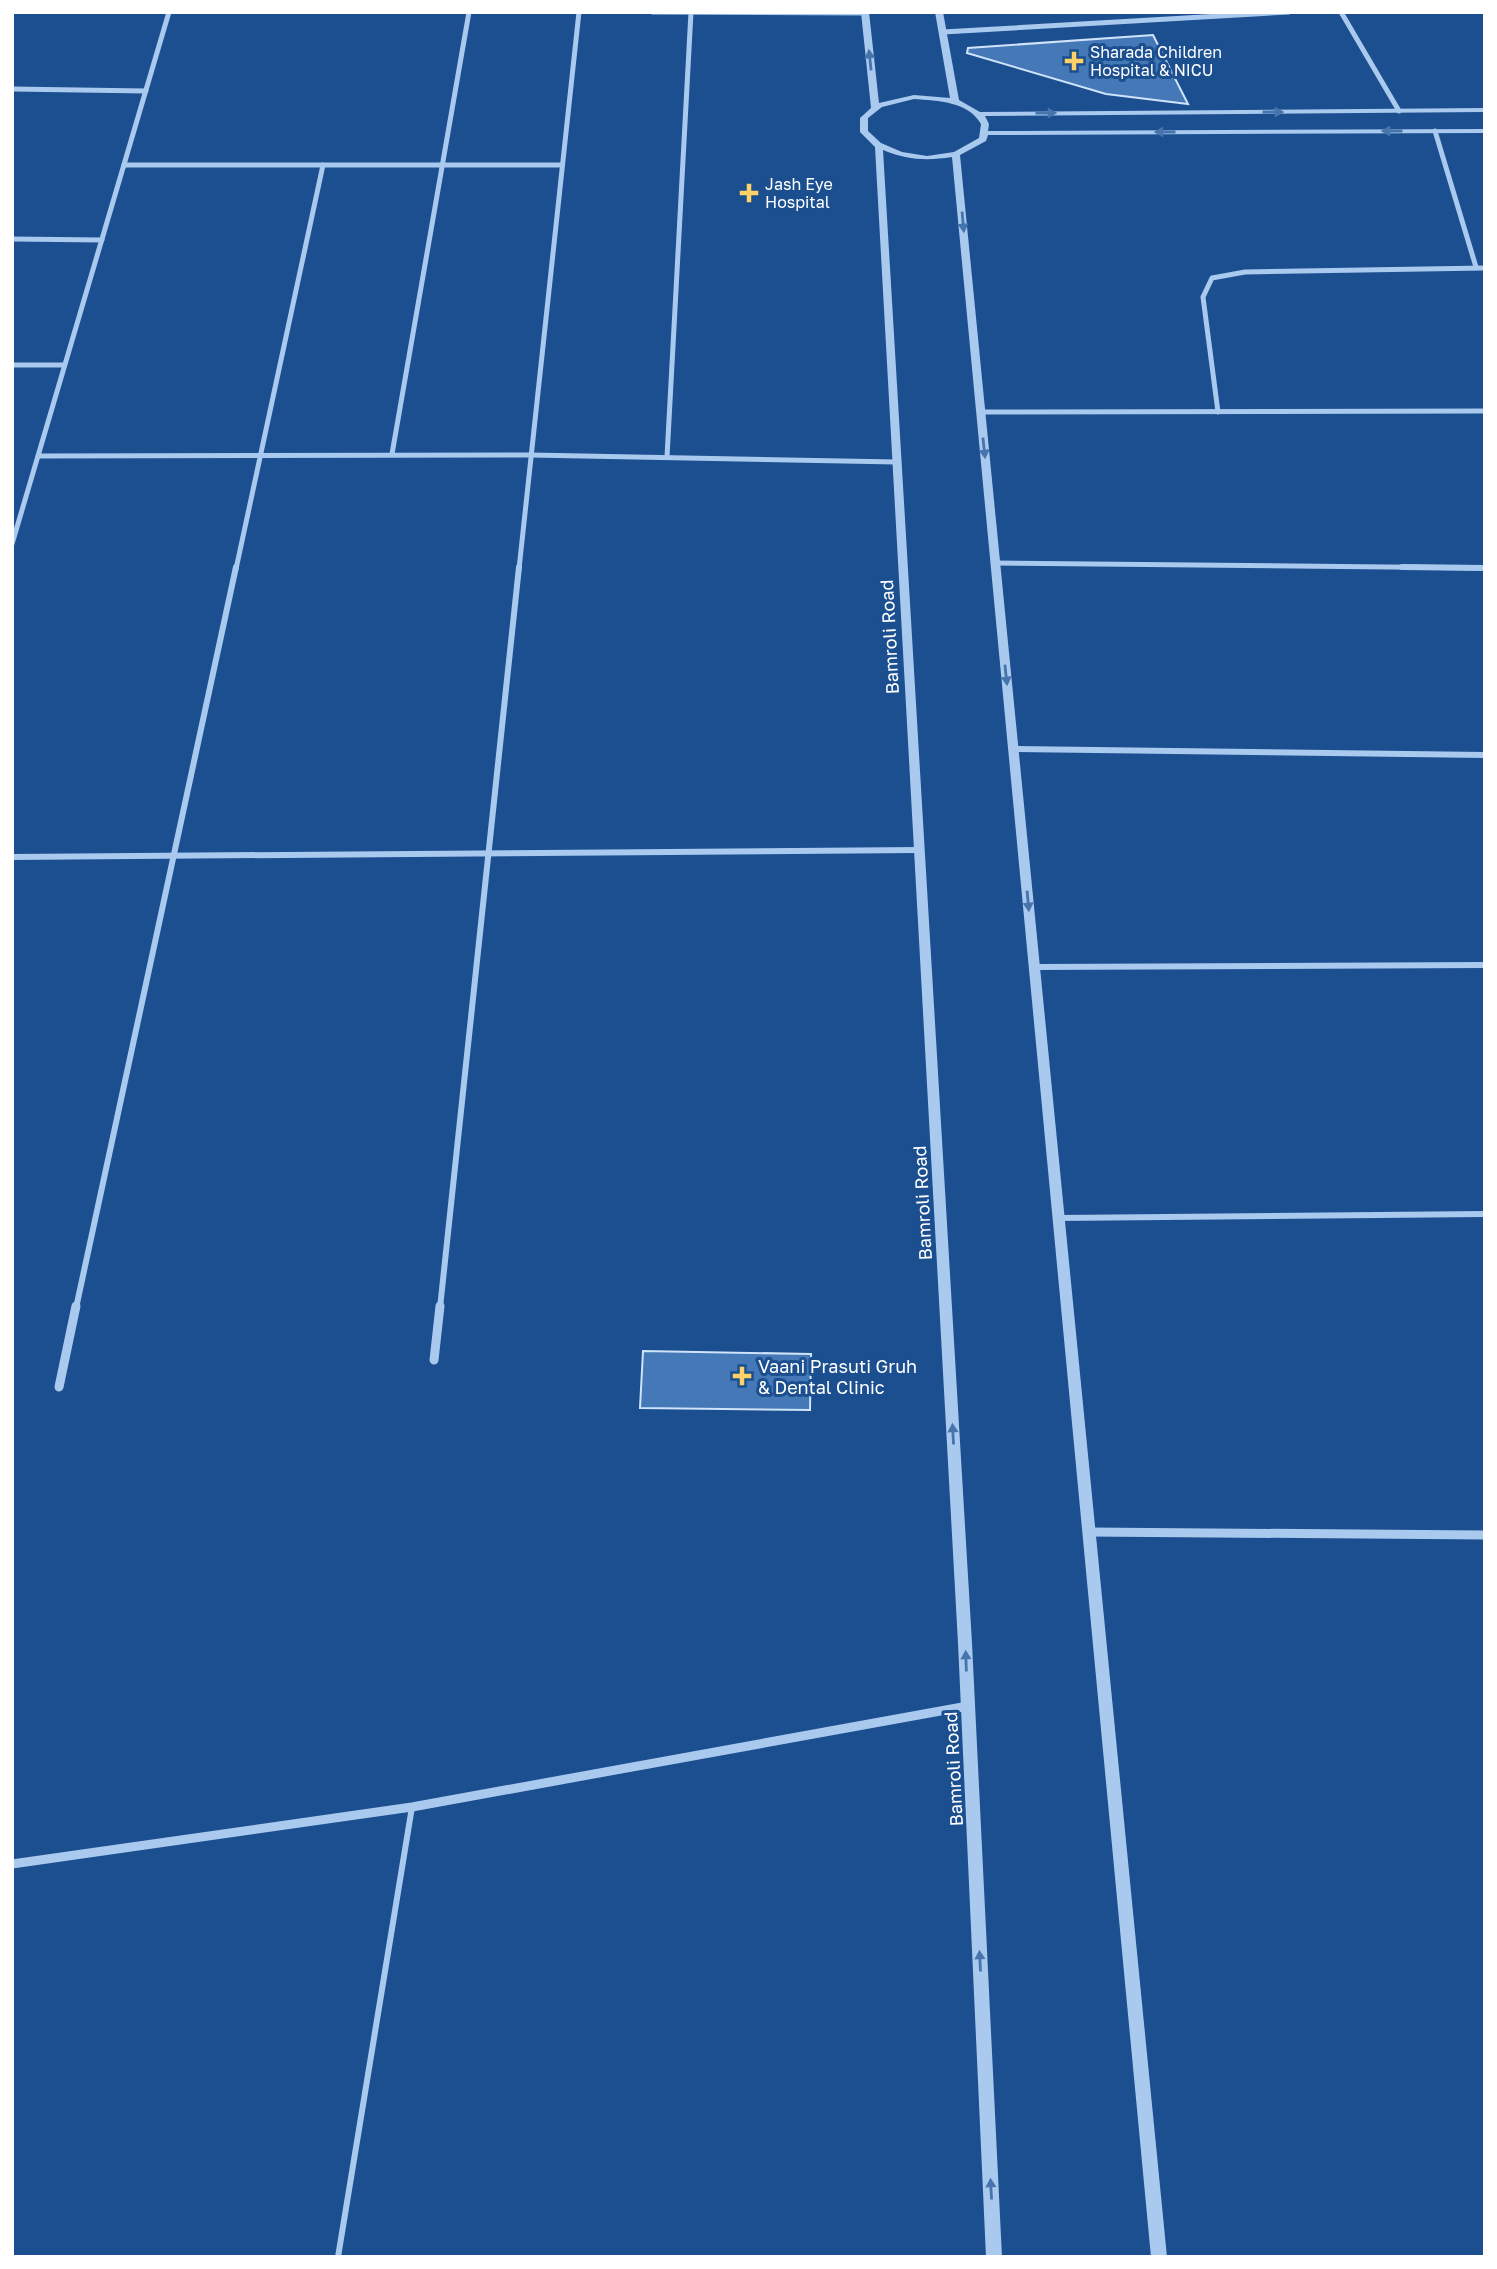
<svg xmlns="http://www.w3.org/2000/svg" width="1497" height="2269" font-family="'Golos Text',sans-serif">
  <rect width="100%" height="100%" fill="#1b4f8f"/>
  <g fill="#4478b7" stroke="#cfe3fa" stroke-width="2">
    <path d="M1153 35 1188 104 1106 94 967 53 968 48Z"/>
    <path d="M643 1351 811 1354 810 1410 640 1408Z"/>
  </g>
  <g fill="none" stroke-linecap="round" stroke-linejoin="round">
    <path stroke="#a9c9ee" stroke-width="6" d="M338 2257 412 1807"/>
    <g stroke="#a9c9ee" stroke-width="5">
      <path d="M652 12 865 13"/>
      <path d="M1341 12 1399 111"/>
      <path d="M943 32 1289 12"/>
      <path d="M12 89 146 91"/>
      <path d="M1435 131 1476 267"/>
      <path d="M124 165H562"/>
      <path d="M12 239 102 240"/>
      <path d="M12 365H64"/>
      <path d="M981 412 1485 411"/>
      <path d="M1218 412 1203 297 1212 278 1245 272 1485 268"/>
      <path d="M392 454 469 12"/>
      <path d="M38 456 531 455 897 462"/>
      <path d="M667 457 691 12"/>
      <path d="M12 544 169 12"/>
      <path d="M995 563 1485 568"/>
      <path d="M236 569 323 165"/>
      <path d="M519 569 579 12"/>
    </g>
    <g stroke="#a9c9ee" stroke-width="6">
      <path d="M1402 567 1485 568"/>
      <path d="M1014 749 1485 755"/>
      <path d="M12 857 919 850"/>
      <path d="M1035 967 1485 965"/>
      <path d="M1058 1218 1485 1214"/>
      <path d="M76 1308 236 567"/>
      <path d="M440 1308 519 567"/>
    </g>
    <g stroke="#a9c9ee" stroke-width="9">
      <path d="M434 1360 440 1306"/>
      <path d="M59 1387 76 1306"/>
      <path d="M1089 1532 1485 1535"/>
      <path d="M12 1864 412 1807 968 1706"/>
    </g>
    <path fill="#a9c9ee" fill-rule="evenodd" d="M861 12H869L879 103 914 95 950 98 935 12H943L959 100 980 112 1485 108V112L985 116 989 124 988 131 1485 129V133L988 135 986 141 960 155 1167 2257H1151L952 157C927 161 907 160 883 150L972 1643 1002 2257H986L958 1643 875 147 860 132V118L871 108ZM914 99C938 101 968 101 981 124L979 138 954 152 927 156 902 152 881 143 868 131V118L882 107Z"/>
  </g>
  <defs><path id="oneway-solid" d="M-6-.8H1V-3.2L6.5 0L1 3.2V.8H-6Z" transform="scale(1.75)"/></defs>
  <g fill="#4674ac">
    <use href="#oneway-solid" transform="translate(870 60) rotate(-96)"/>
    <use href="#oneway-solid" transform="translate(1273 112)"/>
    <use href="#oneway-solid" transform="translate(1046 113)"/>
    <use href="#oneway-solid" transform="translate(1392 131) rotate(180)"/>
    <use href="#oneway-solid" transform="translate(1165 132) rotate(180)"/>
    <use href="#oneway-solid" transform="translate(963 222) rotate(85)"/>
    <use href="#oneway-solid" transform="translate(984 448) rotate(84)"/>
    <use href="#oneway-solid" transform="translate(1006 675) rotate(84)"/>
    <use href="#oneway-solid" transform="translate(1028 901) rotate(85)"/>
    <use href="#oneway-solid" transform="translate(953 1434) rotate(-93)"/>
    <use href="#oneway-solid" transform="translate(966 1661) rotate(-92)"/>
    <use href="#oneway-solid" transform="translate(980 1961) rotate(-93)"/>
    <use href="#oneway-solid" transform="translate(991 2189) rotate(-93)"/>
  </g>
  <g fill="#ffd166" stroke="#1b4f8f" stroke-width="2.5">
    <path d="M1070.5 50.5h7v7h7v7h-7v7h-7v-7h-7v-7h7z"/>
    <path d="M745.5 182.5h7v7h7v7h-7v7h-7v-7h-7v-7h7z"/>
    <path d="M738.5 1365.5h7v7h7v7h-7v7h-7v-7h-7v-7h7z"/>
  </g>
  <g text-anchor="middle" dominant-baseline="central" stroke-width="6" stroke-linejoin="round" paint-order="stroke">
    <g font-size="16" fill="#fff" stroke="#1b4f8f" text-anchor="start">
      <text x="1090" y="52">Sharada Children<tspan x="1090" dy="18">Hospital &amp; NICU</tspan></text>
      <text x="765" y="184">Jash Eye<tspan x="765" dy="18">Hospital</tspan></text>
    </g>
    <g font-size="18" fill="#fff" stroke="#1b4f8f">
      <text transform="translate(889 637) rotate(-93)">Bamroli Road</text>
      <text transform="translate(922 1203) rotate(-93)">Bamroli Road</text>
      <text transform="translate(953 1769) rotate(-93)">Bamroli Road</text>
    </g>
    <g font-size="18" fill="#fff" stroke="#1b4f8f" text-anchor="start">
      <text x="758" y="1366">Vaani Prasuti Gruh<tspan x="758" dy="21">&amp; Dental Clinic</tspan></text>
    </g>
  </g>
  <rect width="1497" height="2269" fill="none" stroke="#ffffff" stroke-width="28"/>
</svg>
